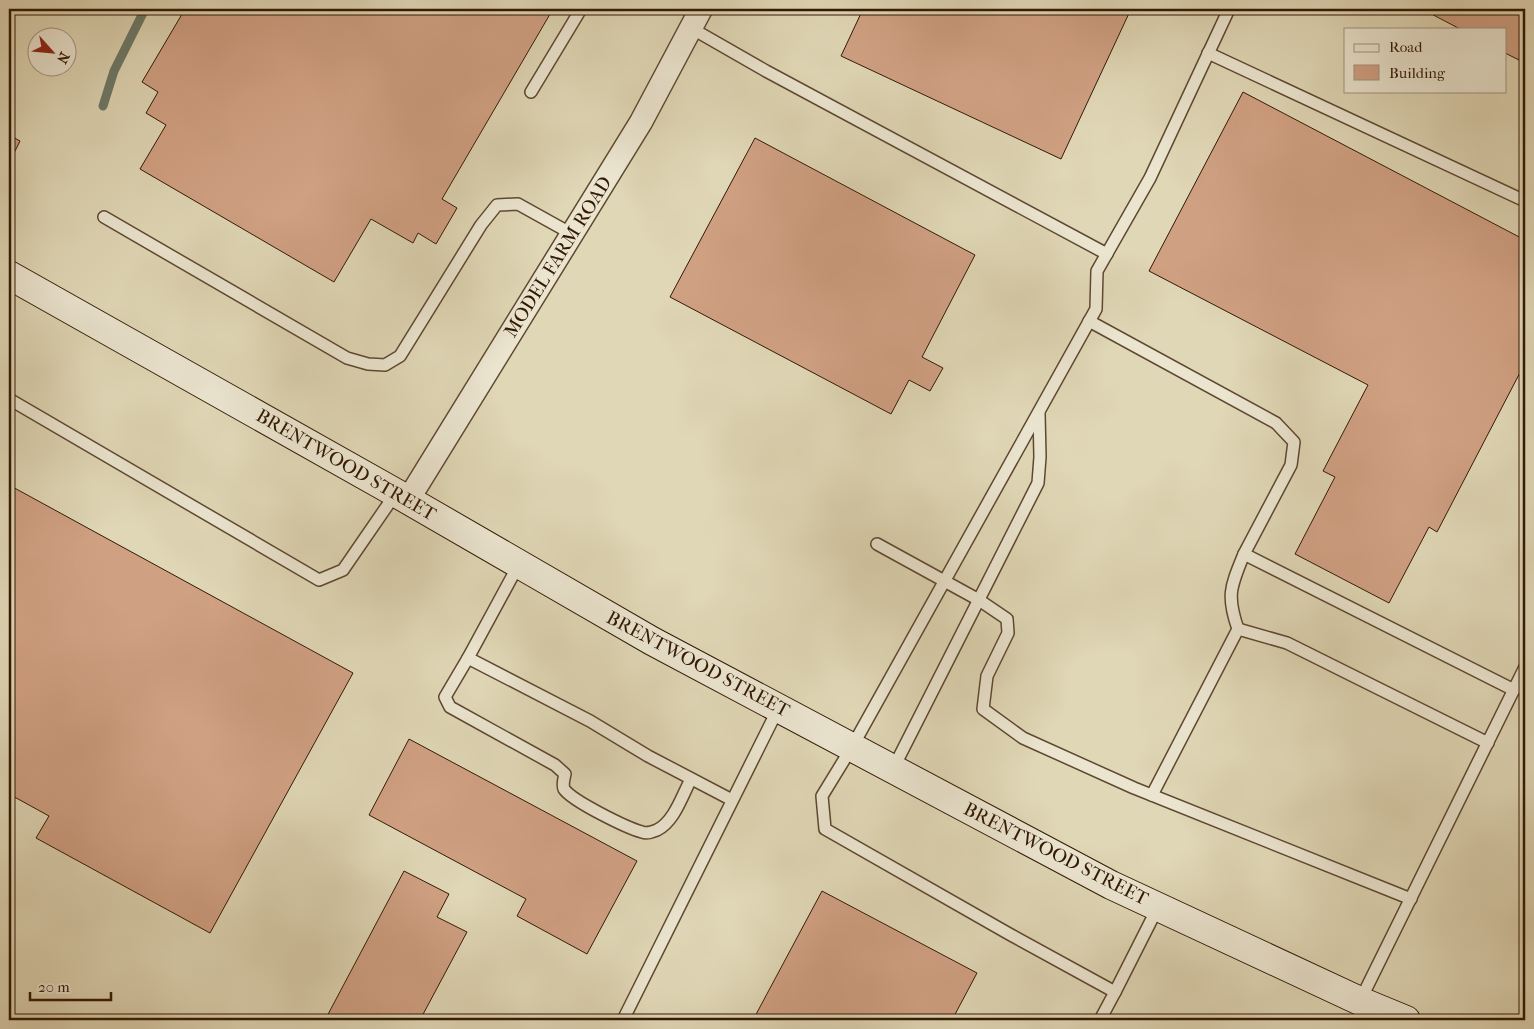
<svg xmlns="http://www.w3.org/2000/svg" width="1534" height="1029" font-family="'IM FELL French Canon',serif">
  <rect width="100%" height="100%" fill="#e0d7b6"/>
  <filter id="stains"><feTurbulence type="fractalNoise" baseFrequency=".004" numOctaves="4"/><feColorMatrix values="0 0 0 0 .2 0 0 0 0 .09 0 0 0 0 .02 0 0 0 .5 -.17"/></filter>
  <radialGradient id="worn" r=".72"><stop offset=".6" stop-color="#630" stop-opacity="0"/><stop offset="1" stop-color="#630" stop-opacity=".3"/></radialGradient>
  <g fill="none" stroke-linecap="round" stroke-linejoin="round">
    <path stroke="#6d7a6b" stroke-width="9" d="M103 106 114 71 145 9"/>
  </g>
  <g fill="#d0a083" stroke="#321904">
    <path d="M185 9H553L442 199 457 208 436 244 418 233 413 243 371 219 334 282 140 169 166 125 146 113 158 92 142 82Z"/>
    <path d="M863 9H1131L1061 159 841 56Z"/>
    <path d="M1422 9H1525V63L1505 53V29H1460Z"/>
    <path d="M1243 92 1525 240V363L1437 532 1429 527 1389 603 1295 554 1335 477 1323 471 1368 385 1149 271Z"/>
    <path d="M9 135 20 141 9 163Z"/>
    <path d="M755 138 975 255 922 357 943 368 930 391 909 380 891 414 670 297Z"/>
    <path d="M9 485 353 673 210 933 36 838 49 816 9 794Z"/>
    <path d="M409 739 637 861 587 954 517 916 526 899 369 815Z"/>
    <path d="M404 871 449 894 437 917 467 932 420 1020H325Z"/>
    <path d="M822 891 977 973 952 1020H753Z"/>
  </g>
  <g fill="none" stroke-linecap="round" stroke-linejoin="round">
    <defs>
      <g id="service">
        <path d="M691 28 766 71 1107 254"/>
        <path d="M1208 53 1525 201"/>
        <path d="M531 92 581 9"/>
        <path d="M104 217 347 358 368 364 385 365 400 356 481 225 497 205 518 204 572 234"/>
        <path d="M1089 321 1276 423 1294 442 1291 465 1244 554 1514 690"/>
        <path d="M9 399 319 580 343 570 396 493"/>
        <path d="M877 544 979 600 1007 619 1008 633 987 676 983 709 1023 738 1134 788 1411 899"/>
        <path d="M519 564 468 658 590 721 648 756 732 800"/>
        <path d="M1238 629 1287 643 1488 743"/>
        <path d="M468 658 445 697 450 707 555 765 565 774C564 779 562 784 564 789 572 801 627 828 642 832 647 834 652 832 657 830 674 822 682 796 691 779"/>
        <path d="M893 769 1038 483 1040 457 1039 413"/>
        <path d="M1152 795 1238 629C1226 595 1231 586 1244 554"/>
        <path d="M1158 907 1115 992 1011 935 825 829 822 796 852 747 1096 309 1097 271 1150 178 1229 9"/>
        <path d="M1360 1001 1525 667"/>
        <path d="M623 1020 778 709"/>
        <path d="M1100 1020 1115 992"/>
      </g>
      <path id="minor" d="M408 500 641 122 701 9"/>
      <path id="secondary" d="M9 275 396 493 652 641 1111 885 1360 1001 1406 1020"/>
    </defs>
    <use href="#service" stroke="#5e4830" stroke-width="14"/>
    <use href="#minor" stroke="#5e4830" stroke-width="25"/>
    <use href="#secondary" stroke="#321904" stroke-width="30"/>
    <use href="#service" stroke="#ebe5d0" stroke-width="11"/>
    <use href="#minor" stroke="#ebe5d0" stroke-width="22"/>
    <use href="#secondary" stroke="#ebe5d0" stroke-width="28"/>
  </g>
  <g text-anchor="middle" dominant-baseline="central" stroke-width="4" stroke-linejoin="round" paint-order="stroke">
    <g font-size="19" fill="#321904" stroke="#ebe5d0">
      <text transform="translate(558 257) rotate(-58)">MODEL FARM ROAD</text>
      <text transform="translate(346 465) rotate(30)">BRENTWOOD STREET</text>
      <text transform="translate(698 664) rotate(28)">BRENTWOOD STREET</text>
      <text transform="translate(1056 854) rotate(27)">BRENTWOOD STREET</text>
    </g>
  </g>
  <rect width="1534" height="1029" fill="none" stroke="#e0d7b6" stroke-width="30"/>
  <rect x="10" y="10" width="1514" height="1009" fill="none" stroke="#321904" stroke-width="2.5"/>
  <rect x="15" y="15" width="1504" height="999" fill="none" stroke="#321904"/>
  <rect x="1344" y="28" width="162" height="65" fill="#ebe5d0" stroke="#a1937e"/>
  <rect x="1354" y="44" width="25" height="8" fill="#ebe5d0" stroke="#a1937e"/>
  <text x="1389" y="52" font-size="15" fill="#321904">Road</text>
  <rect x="1354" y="65" width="25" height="15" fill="#d0a083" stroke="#a1937e"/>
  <text x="1389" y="78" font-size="15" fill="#321904">Building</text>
  <g transform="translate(52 52) rotate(117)"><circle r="24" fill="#ebe5d0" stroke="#a1937e"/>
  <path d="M0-4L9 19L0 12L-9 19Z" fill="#8f2418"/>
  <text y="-8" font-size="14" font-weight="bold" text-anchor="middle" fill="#321904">N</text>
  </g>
  <path d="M30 992v8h81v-8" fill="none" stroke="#321904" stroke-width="2.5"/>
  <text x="38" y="992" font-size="15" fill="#321904" stroke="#ebe5d0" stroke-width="4" paint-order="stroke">20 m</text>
  <rect width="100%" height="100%" filter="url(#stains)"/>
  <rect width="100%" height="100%" fill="url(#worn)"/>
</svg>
